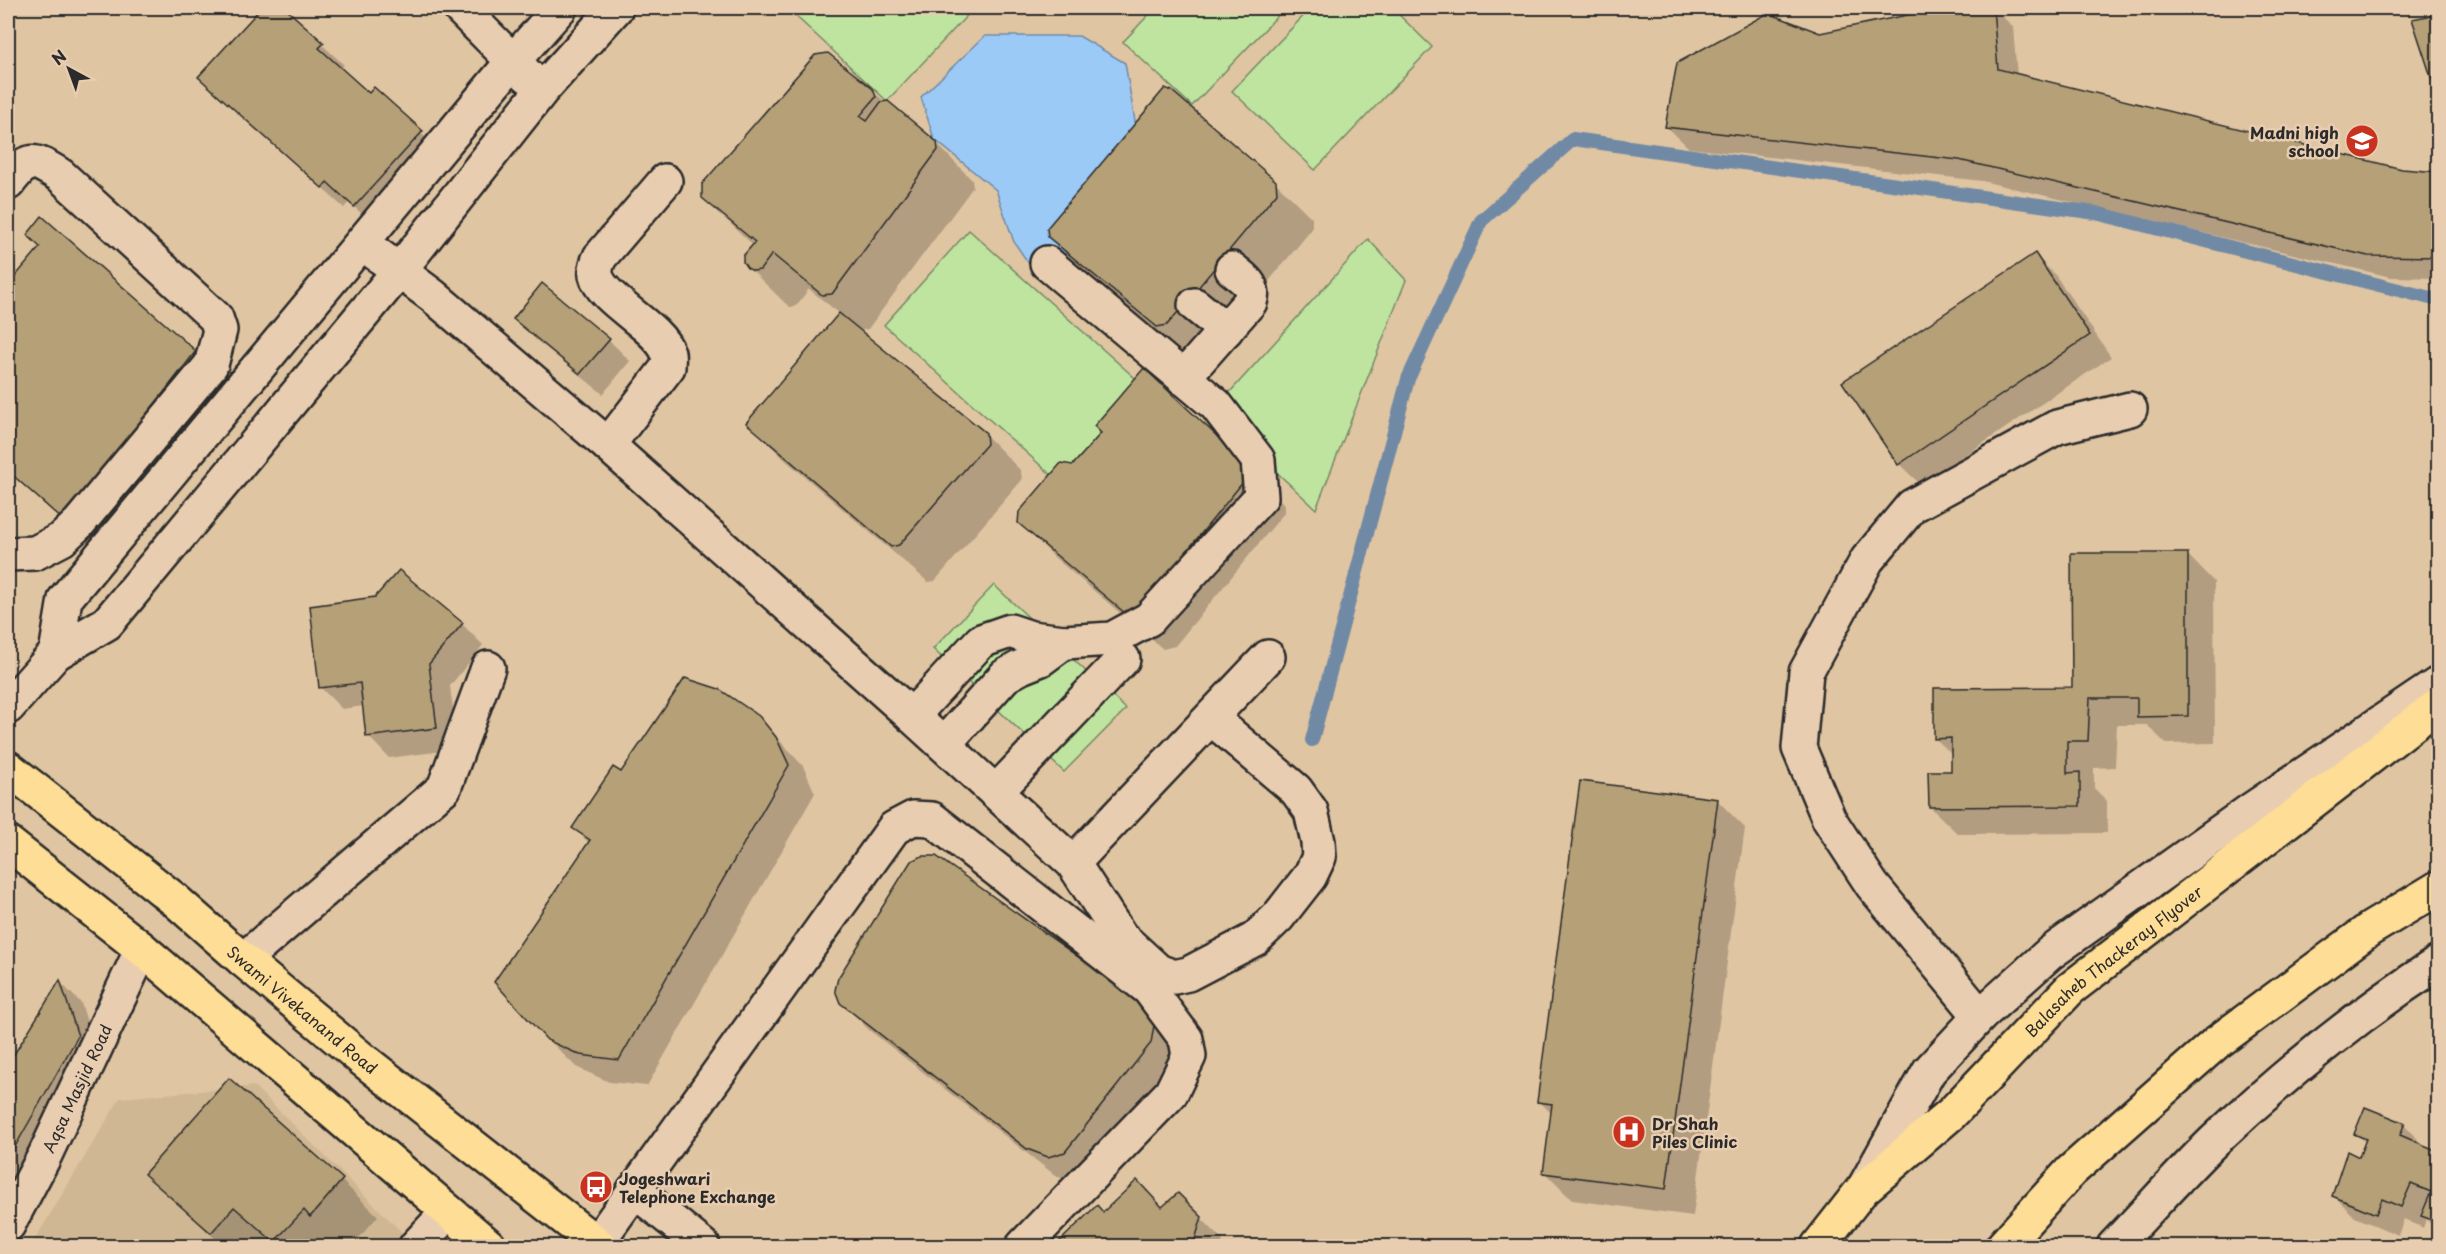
<svg xmlns="http://www.w3.org/2000/svg" width="2446" height="1254" font-family="'Playpen Sans',sans-serif">
  <rect width="100%" height="100%" fill="#e0c5a2"/>
  <filter id="ink" filterUnits="userSpaceOnUse"><feTurbulence type="fractalNoise" baseFrequency=".0167" numOctaves="2"/><feDisplacementMap in="SourceGraphic" scale="12" xChannelSelector="R" yChannelSelector="G"/><feConvolveMatrix kernelMatrix="1 2 1 2 8 2 1 2 1" color-interpolation-filters="sRGB"/></filter>
  <g filter="url(#ink)">
    <path fill="#d0b793" d="M254 1086 416 1246H31L120 1098Z"/>
    <g fill="#bfe49f" stroke="#758865" stroke-width="1.5">
      <path d="M787 8H974L887 101Z"/>
      <path d="M1155 8H1285L1192 106 1123 42Z"/>
      <path d="M1311 8H1392L1432 47 1315 170 1232 91Z"/>
      <path d="M969 230 1144 386 1058 481 884 325Z"/>
      <path d="M1368 239 1406 280 1316 509 1212 412Z"/>
      <path d="M994 585 1126 709 1064 772 933 649Z"/>
    </g>
    <path fill="#9ccaf7" stroke="#6f8aa5" stroke-width="1.5" d="M985 36H1079L1125 63 1140 150 1077 244 1038 277 1014 242 996 190 934 139 921 97Z"/>
    <g fill="#0003">
      <path d="M263 8H283L344 65 341 69 369 95 374 89 443 154 376 227 349 202 344 208 200 77Z"/>
      <path d="M1946 8H1994L2013 27 2017 76 2402 170 2438 173V278L2391 277 1982 181 1689 148 1667 127 1820 35Z"/>
      <path d="M2438 16V94L2414 20Z"/>
      <path d="M872 91 936 143 972 180 973 187 868 329 858 331 985 434 1021 471 1022 480 935 581 928 582 784 459 748 423 840 314 809 289 796 306 790 307 785 303 748 267 754 246 703 198Z"/>
      <path d="M1275 182 1312 218V229L1203 361 1194 362 1086 273 1049 237Z"/>
      <path d="M42 218 195 353 222 380 92 547 8 472V287L41 247Z"/>
      <path d="M2035 255 2056 276 2111 357 1921 485 1899 464Z"/>
      <path d="M515 318 609 340 630 361 603 394 536 340Z"/>
      <path d="M1074 466 1248 468 1284 504V513L1175 646 1163 649 1055 558 1019 522Z"/>
      <path d="M2187 554 2214 582 2215 743 2166 744 2147 725H2117L2115 767 2094 768V788L2107 801V833L1958 834 1930 807 1952 772V755L1935 738 2073 688Z"/>
      <path d="M462 624 483 645 450 686 458 749 389 758 368 736 364 706 342 709 321 688Z"/>
      <path d="M758 717 803 766 815 793 647 1086 609 1082 576 1067 548 1039 590 844 574 828 622 774Z"/>
      <path d="M1717 800 1745 828 1693 1216 1572 1200 1544 1172 1552 1114 1539 1101Z"/>
      <path d="M922 858 1176 1036 1178 1071 1076 1184 1056 1176 869 1030 841 1002Z"/>
      <path d="M60 982 81 1003 99 1059 8 1217V1066Z"/>
      <path d="M229 1080 342 1181 378 1216 352 1246H277L271 1241 266 1246H223L146 1174Z"/>
      <path d="M2404 1125 2425 1147 2438 1152V1231L2426 1219 2423 1228 2404 1219 2398 1235 2355 1217 2334 1196 2360 1159 2366 1143 2356 1133Z"/>
      <path d="M1178 1195 1223 1240 1221 1246H1063L1060 1243 1103 1214 1163 1208Z"/>
    </g>
    <g fill="none" stroke-linecap="round" stroke-linejoin="round">
      <path stroke="#6f8aa5" stroke-width="14" d="M1312 740 1408 379 1481 221 1573 139 2096 213 2438 300"/>
    </g>
    <g fill="#b5a077" stroke="#2b2b2b" stroke-width="1.5">
      <path d="M261 8H285L324 43 319 48 369 93 374 87 423 131 354 207 327 182 322 188 198 77Z"/>
      <path d="M1941 8H1993L1998 69 2402 169 2438 172V257L2368 256 1959 160 1665 127 1677 63 1768 13 1820 33Z"/>
      <path d="M2438 14V98L2412 19Z"/>
      <path d="M828 53 873 89 876 97 860 116 867 121 881 102 888 101 937 142 938 150 832 294 822 295 772 254 760 270 753 271 747 268 743 262V256L755 242 702 198V184L815 55Z"/>
      <path d="M1165 88 1172 91 1276 181 1277 193 1167 325 1157 327 1048 237 1047 228Z"/>
      <path d="M42 216 196 351 64 521 8 471V285L40 247 27 235Z"/>
      <path d="M2035 253 2090 335 1898 465 1842 382Z"/>
      <path d="M542 283 610 339 580 374 513 319Z"/>
      <path d="M839 313 986 433 987 444 899 545 891 547 746 423Z"/>
      <path d="M1144 368 1249 466 1248 476 1139 610 1126 614 1018 523 1019 512 1061 463 1073 465 1101 433 1094 426Z"/>
      <path d="M2071 553H2188V716L2137 717V698H2090L2088 741H2067V773L2080 772V806L1929 807 1928 771H1951V738L1934 739V688L2072 687Z"/>
      <path d="M399 570 463 623 429 664 437 728 366 737 360 683 319 688 310 606 375 597Z"/>
      <path d="M685 678 719 689 759 716 776 737 789 765 619 1060 580 1055 547 1040 494 982 590 840 572 828 613 767 621 772Z"/>
      <path d="M1580 781 1718 799 1666 1189 1543 1173 1552 1104 1537 1102Z"/>
      <path d="M922 856H936L1149 1007 1154 1025 1151 1043 1065 1152 1048 1157 1027 1149 840 1003 835 990 838 978 911 861Z"/>
      <path d="M60 980 78 1036 8 1159V1064Z"/>
      <path d="M229 1078 343 1179 310 1217 304 1210 274 1242 234 1207 211 1233 144 1174Z"/>
      <path d="M2365 1107 2405 1123 2400 1135 2438 1151V1222L2421 1216 2431 1192 2411 1184 2401 1207 2382 1199 2376 1214 2332 1196 2347 1151 2359 1157 2366 1139 2354 1134Z"/>
      <path d="M1137 1180 1162 1207 1178 1193 1202 1217 1193 1246H1061L1058 1243 1097 1205 1103 1212Z"/>
      <path d="M2438 1227V1246L2432 1244Z"/>
    </g>
    <g fill="none" stroke-linecap="round" stroke-linejoin="round">
      <defs>
        <g id="minor">
          <path d="M460 8 528 76"/>
          <path d="M8 183C29 156 32 158 60 175L216 318 220 330 211 365 79 523 62 539 35 553 8 554"/>
          <path d="M362 243 433 296 608 445 912 716 981 641 1010 631 1031 638 1064 642 1112 639 1149 619 1261 497 1258 460 1216 405 1047 263"/>
          <path d="M1195 305 1226 330"/>
          <path d="M1183 378 1250 302C1256 285 1244 279 1232 269"/>
          <path d="M608 445 668 367C668 363 669 357 668 353 659 326 602 301 596 275 595 268 597 263 600 257L665 181"/>
          <path d="M56 653 65 599 513 61 560 8"/>
          <path d="M8 707 56 653 107 623 399 271 542 90 616 8"/>
          <path d="M912 716 1073 863 1121 937 1158 971 1174 977 1188 974 1255 939 1278 917 1310 876 1319 857 1318 842 1311 811 1296 790 1211 718"/>
          <path d="M944 744 1005 676 1021 667 1041 659 1064 642"/>
          <path d="M996 792 1123 659"/>
          <path d="M1073 863 1268 657"/>
          <path d="M243 960 444 788 488 668"/>
          <path d="M1980 1016 1872 885 1829 819 1799 748 1806 672 1867 560 1912 506 2057 427 2130 409"/>
          <path d="M1865 1186 1929 1071 1980 1016 2050 953 2251 810 2438 684"/>
          <path d="M634 1190 703 1246"/>
          <path id="s1" d="M8 1225 44 1157 142 949"/>
          <path d="M596 1244 894 828 913 818 932 819 1149 989 1186 1039 1189 1056 1171 1093 1023 1246"/>
          <path d="M416 1246 447 1213"/>
          <path d="M2114 1246C2147 1212 2179 1175 2214 1141 2283 1076 2359 1014 2438 963"/>
        </g>
        <g id="major">
          <path id="s2" d="M8 768 175 900 243 960 362 1059 600 1246"/>
          <path d="M8 843 142 949 489 1246"/>
          <path id="s3" d="M1818 1246 1862 1190 1952 1113 2070 989 2438 705"/>
          <path d="M2003 1246 2071 1171 2216 1043 2370 929 2438 888"/>
        </g>
      </defs>
      <use href="#minor" stroke="#2b2b2b" stroke-width="38"/>
      <use href="#major" stroke="#2b2b2b" stroke-width="38"/>
      <use href="#minor" stroke="#e9cdb0" stroke-width="33"/>
      <use href="#major" stroke="#fedd96" stroke-width="33"/>
    </g>
  </g>
  <defs>
    <symbol id="school-disc" viewBox="-11 -11 22 22"><circle r="9.5" fill="#c8321e" stroke="#e9cdb0"/><path d="M0-5L7-2L0 1L-7-2ZM-4 1L0 2.5L4 1V4Q0 6-4 4Z" fill="#fff"/></symbol>
    <symbol id="hospital-disc" viewBox="-11 -11 22 22"><circle r="9.5" fill="#c8321e" stroke="#e9cdb0"/><path d="M-5-5h3v3.5h4V-5h3V5h-3V1.5h-4V5h-3Z" fill="#fff"/></symbol>
    <symbol id="bus-disc" viewBox="-11 -11 22 22"><circle r="9.5" fill="#c8321e" stroke="#e9cdb0"/><path d="M-5-6H5V4H4V6H2V4H-2V6H-4V4H-5ZM-3.5-4V0h7V-4ZM-3.5 1.2v1.5H-2V1.2ZM2 1.2v1.5H3.5V1.2Z" fill="#fff"/></symbol>
  </defs>
  <g fill-rule="evenodd">
    <use href="#school-disc" x="2343" y="122" width="38" height="38"/>
    <use href="#hospital-disc" x="1610" y="1113" width="38" height="38"/>
    <use href="#bus-disc" x="577" y="1168" width="38" height="38"/>
  </g>
  <g text-anchor="middle" dominant-baseline="central" stroke-width="5" stroke-linejoin="round" paint-order="stroke">
    <g font-size="16" font-weight="bold" fill="#2b2b2b" stroke="#e9cdb0" text-anchor="start">
      <text x="2339" y="132" text-anchor="end">Madni high<tspan x="2339" dy="18">school</tspan></text>
      <text x="1652" y="1123">Dr Shah<tspan x="1652" dy="18">Piles Clinic</tspan></text>
      <text x="619" y="1178">Jogeshwari<tspan x="619" dy="18">Telephone Exchange</tspan></text>
    </g>
    <g font-size="16" fill="#2b2b2b" stroke="#e9cdb0">
      <text stroke="none"><textPath href="#s3" startOffset="412">Balasaheb Thackeray Flyover</textPath></text>
      <text stroke="none"><textPath href="#s2" startOffset="381">Swami Vivekanand Road</textPath></text>
      <text stroke="none"><textPath href="#s1" startOffset="153">Aqsa Masjid Road</textPath></text>
    </g>
  </g>
  <rect width="2446" height="1254" fill="none" stroke="#e9cdb0" stroke-width="30"/>
  <rect x="15" y="15" width="2416" height="1224" fill="none" stroke="#2b2b2b" stroke-width="2" filter="url(#ink)"/>
  <g transform="translate(69 69) rotate(319)" stroke="#e9cdb0" stroke-width="4.5" paint-order="stroke">
  <path d="M0-4.5L10 22L0 15L-10 22Z" fill="#2b2b2b"/>
  <text y="-9" font-size="16" font-weight="bold" text-anchor="middle" fill="#2b2b2b">N</text>
  </g>
</svg>
